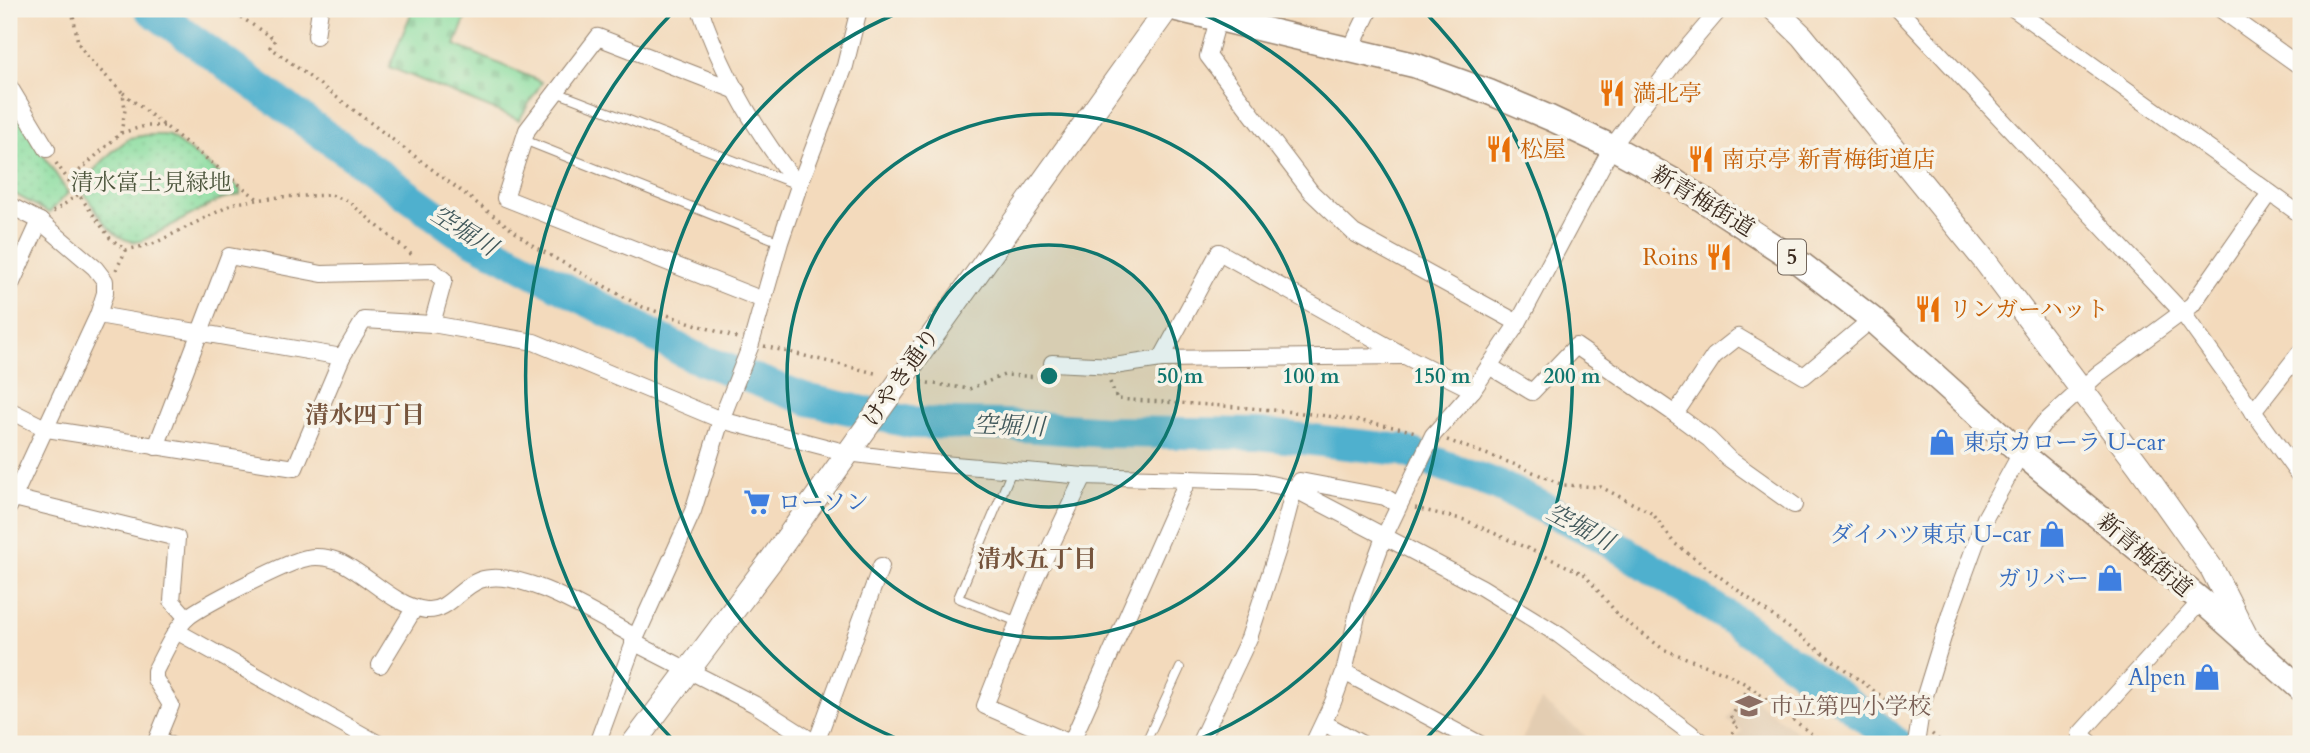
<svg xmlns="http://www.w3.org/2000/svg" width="2310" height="753" font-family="Cardo,'Noto Serif JP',serif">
  <defs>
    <pattern id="cemetery-stones" width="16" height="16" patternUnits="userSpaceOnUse" patternTransform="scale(1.75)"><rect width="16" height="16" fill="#88dd9f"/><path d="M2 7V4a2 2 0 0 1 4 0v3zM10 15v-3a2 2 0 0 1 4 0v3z" fill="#76be88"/></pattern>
    <pattern id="park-dots" width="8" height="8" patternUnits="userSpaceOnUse" patternTransform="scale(1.75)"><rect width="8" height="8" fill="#88dd9f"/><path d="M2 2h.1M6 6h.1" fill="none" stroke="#76be88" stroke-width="1.8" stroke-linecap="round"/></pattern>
  </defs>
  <rect width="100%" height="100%" fill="#f7f3e8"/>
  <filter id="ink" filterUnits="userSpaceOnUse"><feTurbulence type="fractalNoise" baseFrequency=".0143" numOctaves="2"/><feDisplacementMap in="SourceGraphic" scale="14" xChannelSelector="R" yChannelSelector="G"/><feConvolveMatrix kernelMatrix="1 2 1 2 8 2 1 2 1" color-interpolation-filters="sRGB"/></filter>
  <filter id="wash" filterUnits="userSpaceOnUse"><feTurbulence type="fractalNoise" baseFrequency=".00686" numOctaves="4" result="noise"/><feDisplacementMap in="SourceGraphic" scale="28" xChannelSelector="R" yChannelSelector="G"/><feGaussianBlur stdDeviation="1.57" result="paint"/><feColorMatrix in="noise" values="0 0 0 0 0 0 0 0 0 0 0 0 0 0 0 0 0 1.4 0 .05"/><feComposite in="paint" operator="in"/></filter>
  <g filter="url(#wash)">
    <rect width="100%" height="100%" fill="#f3dabc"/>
    <g fill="#e3cdb2">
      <path d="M1744 691 1812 744H1732L1742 731 1727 720Z"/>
      <path d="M1541 701 1596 744H1520Z"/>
    </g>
    <path fill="url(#cemetery-stones)" stroke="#62845e" stroke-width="2" d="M413 9H469L455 45 542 82 519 120 389 67Z"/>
    <g fill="url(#park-dots)" stroke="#62845e" stroke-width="2">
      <path d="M9 102 68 193 49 213 9 191Z"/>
      <path d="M147 135H168L240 189V195L221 199 142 241C112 247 94 206 79 185L113 151 130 138Z"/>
    </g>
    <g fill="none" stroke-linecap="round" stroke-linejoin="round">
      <path stroke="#4fb0ce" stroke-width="32" d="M150 9 457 231 692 356 809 400 914 423 1008 425 1107 432 1259 434 1402 450 1499 486 1598 534 1739 624 1856 709 1897 744"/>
    </g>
  </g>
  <g filter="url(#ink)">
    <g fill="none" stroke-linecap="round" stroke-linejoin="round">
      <defs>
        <g id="lane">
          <path d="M556 92 795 184"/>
          <path d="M524 140 780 242"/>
          <path d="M1013 468 958 598 1018 622"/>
          <path d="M159 735 177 744"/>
          <path d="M1145 744 1180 668"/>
        </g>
        <g id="street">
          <path d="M700 9C722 72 757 134 799 186"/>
          <path d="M1898 9 2182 312 2301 478"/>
          <path d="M2014 9 2301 215"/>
          <path d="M2220 9 2301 67"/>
          <path d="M1218 20 1208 56 1311 192 1354 233 1518 323"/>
          <path d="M316 36 320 9"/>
          <path d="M1350 50 1370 9"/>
          <path d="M9 86 47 149"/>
          <path d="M737 91 598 37 527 130 505 198 763 300"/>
          <path d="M9 205 40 221 95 268 105 281V293L98 315 9 507"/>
          <path d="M9 289 40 221"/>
          <path d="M98 315 342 357"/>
          <path d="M1161 359 1219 252 1405 356 1473 390"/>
          <path d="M1052 363 1114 366 1161 359 1403 356"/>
          <path d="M1489 366 1532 392 1576 346 1675 414 1714 356 1738 337 1804 376 1872 319"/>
          <path d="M9 410 47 429 295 468 342 357 364 320 432 324 534 342 721 420 848 453 919 462 1084 476 1256 481 1294 489 1300 481 1385 497 1398 505"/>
          <path d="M2253 412 2301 351"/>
          <path d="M1675 414 1709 439 1728 458 1794 505"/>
          <path d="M156 447 229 256 322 274 433 271 444 280 432 324"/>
          <path d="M14 498 177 538 172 601 187 618"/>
          <path d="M178 632 379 744"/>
          <path d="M633 642 754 704 817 744"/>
          <path d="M380 665 414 609"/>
          <path d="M1344 672 1480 744"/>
          <path d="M1324 723 1362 744"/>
          <path d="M816 743 881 566"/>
          <path d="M1071 743 1188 479"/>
          <path d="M155 744 171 705 155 679V671C164 654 174 630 188 617 203 605 289 561 307 558 317 556 329 558 338 561 368 574 393 606 426 610 448 612 460 587 480 580 521 566 598 617 636 637"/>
          <path d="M599 744 598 741 636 637 693 511 721 420 750 347 780 242 799 186 845 66 859 9"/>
          <path d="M1073 744 985 706 1035 579 1084 476"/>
          <path d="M1199 744 1249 638 1279 546 1294 489 1481 587 1559 635 1705 744"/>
          <path d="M1313 744 1333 702 1344 672 1361 599 1384 537 1433 435 1473 390 1518 323 1612 147 1674 63 1720 9"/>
          <path d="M1916 744 1922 705 1951 611 1985 518 2021 453 2043 424 2098 374 2192 305 2270 193"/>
          <path d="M2092 744 2080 734 2201 601"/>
        </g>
        <g id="secondary">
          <path d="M1774 9 1802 36 1985 261 2139 466 2212 569 2248 640"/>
          <path d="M633 744 772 559 1167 9"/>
        </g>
        <path id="primary" d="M1177 9 1414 65 1489 92 1550 118 1612 147 1674 181 1801 264 1872 319 2021 453 2204 603 2301 689"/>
      </defs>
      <use href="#lane" stroke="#97826d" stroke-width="10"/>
      <use href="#street" stroke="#97826d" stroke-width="18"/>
      <use href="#secondary" stroke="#97826d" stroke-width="25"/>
      <use href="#primary" stroke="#97826d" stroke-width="27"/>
      <g stroke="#97826d" stroke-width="3.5" stroke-dasharray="2 5" stroke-linecap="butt">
        <path d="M229 9 275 40 270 47 535 247 640 306 737 338"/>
        <path d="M123 93 259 200"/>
        <path d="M121 133 145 126H164"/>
        <path d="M56 163 110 238 126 250 153 244 235 203 279 197 331 195 348 201 412 255"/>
        <path d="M69 180 121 133 125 110 123 93 90 60 78 43 72 9"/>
        <path d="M53 212 79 194"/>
        <path d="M116 270 126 250"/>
        <path d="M764 346 879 374"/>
        <path d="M921 382 969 389 1004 375 1043 377"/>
        <path d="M1110 382 1117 399C1217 406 1318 409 1416 432"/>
        <path d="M1447 440 1519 466 1563 485 1601 487 1653 514 1674 543 1904 713"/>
        <path d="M1415 508 1465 520 1584 574 1620 617 1663 649 1728 674 1749 686 1825 744"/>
        <path d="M1932 734 1944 744"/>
        <path d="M1723 744 1738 726 1730 719 1749 687"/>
      </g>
      <use href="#lane" stroke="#fff" stroke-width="8"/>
      <use href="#street" stroke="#fff" stroke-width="16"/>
      <use href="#secondary" stroke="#fff" stroke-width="23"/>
      <use href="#primary" stroke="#fff" stroke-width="24"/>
    </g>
  </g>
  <circle cx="1049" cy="376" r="131" fill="#0f766e" fill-opacity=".12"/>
  <g fill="none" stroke="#0f766e" stroke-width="3.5">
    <circle cx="1049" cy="376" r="131"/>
    <circle cx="1049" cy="376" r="262"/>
    <path d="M911 744A393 393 0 0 1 908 9M1190 9A393 393 0 0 1 1187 744"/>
    <path d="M676 743A523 523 0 0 1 676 9M1422 9A523 523 0 0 1 1422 743"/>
  </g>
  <defs>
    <symbol id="restaurant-bare" viewBox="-9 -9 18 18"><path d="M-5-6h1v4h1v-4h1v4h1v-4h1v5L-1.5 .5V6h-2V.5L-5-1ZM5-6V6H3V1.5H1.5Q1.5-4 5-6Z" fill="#e8710a" stroke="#f7f3e8" stroke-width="2.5" paint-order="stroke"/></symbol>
    <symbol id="shop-bare" viewBox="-9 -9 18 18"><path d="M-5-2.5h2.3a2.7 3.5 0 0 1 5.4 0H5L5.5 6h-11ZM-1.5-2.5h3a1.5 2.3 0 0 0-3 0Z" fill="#3f7fe0" stroke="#f7f3e8" stroke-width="2.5" paint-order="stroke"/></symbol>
    <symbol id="supermarket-bare" viewBox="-9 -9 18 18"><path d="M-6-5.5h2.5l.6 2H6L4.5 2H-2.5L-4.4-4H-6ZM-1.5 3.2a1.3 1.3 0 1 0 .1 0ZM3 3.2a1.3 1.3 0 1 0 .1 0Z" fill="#3f7fe0" stroke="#f7f3e8" stroke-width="2.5" paint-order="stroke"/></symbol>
    <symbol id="school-bare" viewBox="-9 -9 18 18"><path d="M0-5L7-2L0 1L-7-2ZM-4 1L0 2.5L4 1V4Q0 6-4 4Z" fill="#8d6e63" stroke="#f7f3e8" stroke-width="2.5" paint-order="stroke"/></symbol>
  </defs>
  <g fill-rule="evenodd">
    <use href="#restaurant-bare" x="1593" y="74" width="38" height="38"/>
    <use href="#restaurant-bare" x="1480" y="130" width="38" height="38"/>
    <use href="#restaurant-bare" x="1682" y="140" width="38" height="38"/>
    <use href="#restaurant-bare" x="1700" y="238" width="38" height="38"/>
    <use href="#restaurant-bare" x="1909" y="290" width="38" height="38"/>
    <use href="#shop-bare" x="1923" y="423" width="38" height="38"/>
    <use href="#supermarket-bare" x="738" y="483" width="38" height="38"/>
    <use href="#shop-bare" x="2033" y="515" width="38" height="38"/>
    <use href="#shop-bare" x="2091" y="559" width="38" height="38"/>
    <use href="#shop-bare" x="2188" y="658" width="38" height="38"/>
    <use href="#school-bare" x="1730" y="687" width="38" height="38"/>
  </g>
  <g text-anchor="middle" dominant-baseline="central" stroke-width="7" stroke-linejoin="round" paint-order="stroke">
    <rect fill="#f7f3e8" stroke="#73665b" stroke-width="2" x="1778" y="239.5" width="28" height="35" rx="5"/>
    <g font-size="21" font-weight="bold" fill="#3b2a1e">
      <text x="1792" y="257">5</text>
    </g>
    <g font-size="23" fill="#c56008" stroke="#f7f3e8" text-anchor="start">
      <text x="1633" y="93">満北亭</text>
      <text x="1520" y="149">松屋</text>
      <text x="1722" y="159">南京亭 新青梅街道店</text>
      <text x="1698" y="257" text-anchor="end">Roins</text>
      <text x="1949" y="309">リンガーハット</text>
    </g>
    <g font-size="23" fill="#4e573e" stroke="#f7f3e8">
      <text x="151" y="182">清水富士見緑地</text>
    </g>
    <g font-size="23" fill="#3b2a1e" stroke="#f7f3e8">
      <text transform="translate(1703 201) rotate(31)">新青梅街道</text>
      <text transform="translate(901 377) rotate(-55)">けやき通り</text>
      <text transform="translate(2145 555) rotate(40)">新青梅街道</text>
    </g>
    <g font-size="23" fill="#366cbe" stroke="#f7f3e8" text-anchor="end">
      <text x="1963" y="442" text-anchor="start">東京カローラ U-car</text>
      <text x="778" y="502" text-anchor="start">ローソン</text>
      <text x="2031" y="534">ダイハツ東京 U-car</text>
      <text x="2089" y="578">ガリバー</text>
      <text x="2186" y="677">Alpen</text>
    </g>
    <g font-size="23" fill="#785e54" stroke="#f7f3e8" text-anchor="start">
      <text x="1770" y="706">市立第四小学校</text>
    </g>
    <g font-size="24" font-style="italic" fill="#42595c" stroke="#f7f3e8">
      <text transform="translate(464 231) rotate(32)">空堀川</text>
      <text transform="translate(1009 426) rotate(2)">空堀川</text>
      <text transform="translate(1580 527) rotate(28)">空堀川</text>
    </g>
    <g font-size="24" font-weight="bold" fill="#76543c" stroke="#f7f3e8">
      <text x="365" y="415">清水四丁目</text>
      <text x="1037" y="559">清水五丁目</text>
    </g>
  </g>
  <circle cx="1049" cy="376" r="10" fill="#0f766e" stroke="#f7f3e8" stroke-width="3.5"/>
  <g font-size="21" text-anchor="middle" font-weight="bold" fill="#0f766e" stroke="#f7f3e8" stroke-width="7" stroke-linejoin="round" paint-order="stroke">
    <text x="1180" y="383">50 m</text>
    <text x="1311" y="383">100 m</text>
    <text x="1442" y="383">150 m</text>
    <text x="1572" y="383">200 m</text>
  </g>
  <rect width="2310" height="753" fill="none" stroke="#f7f3e8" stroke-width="35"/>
</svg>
